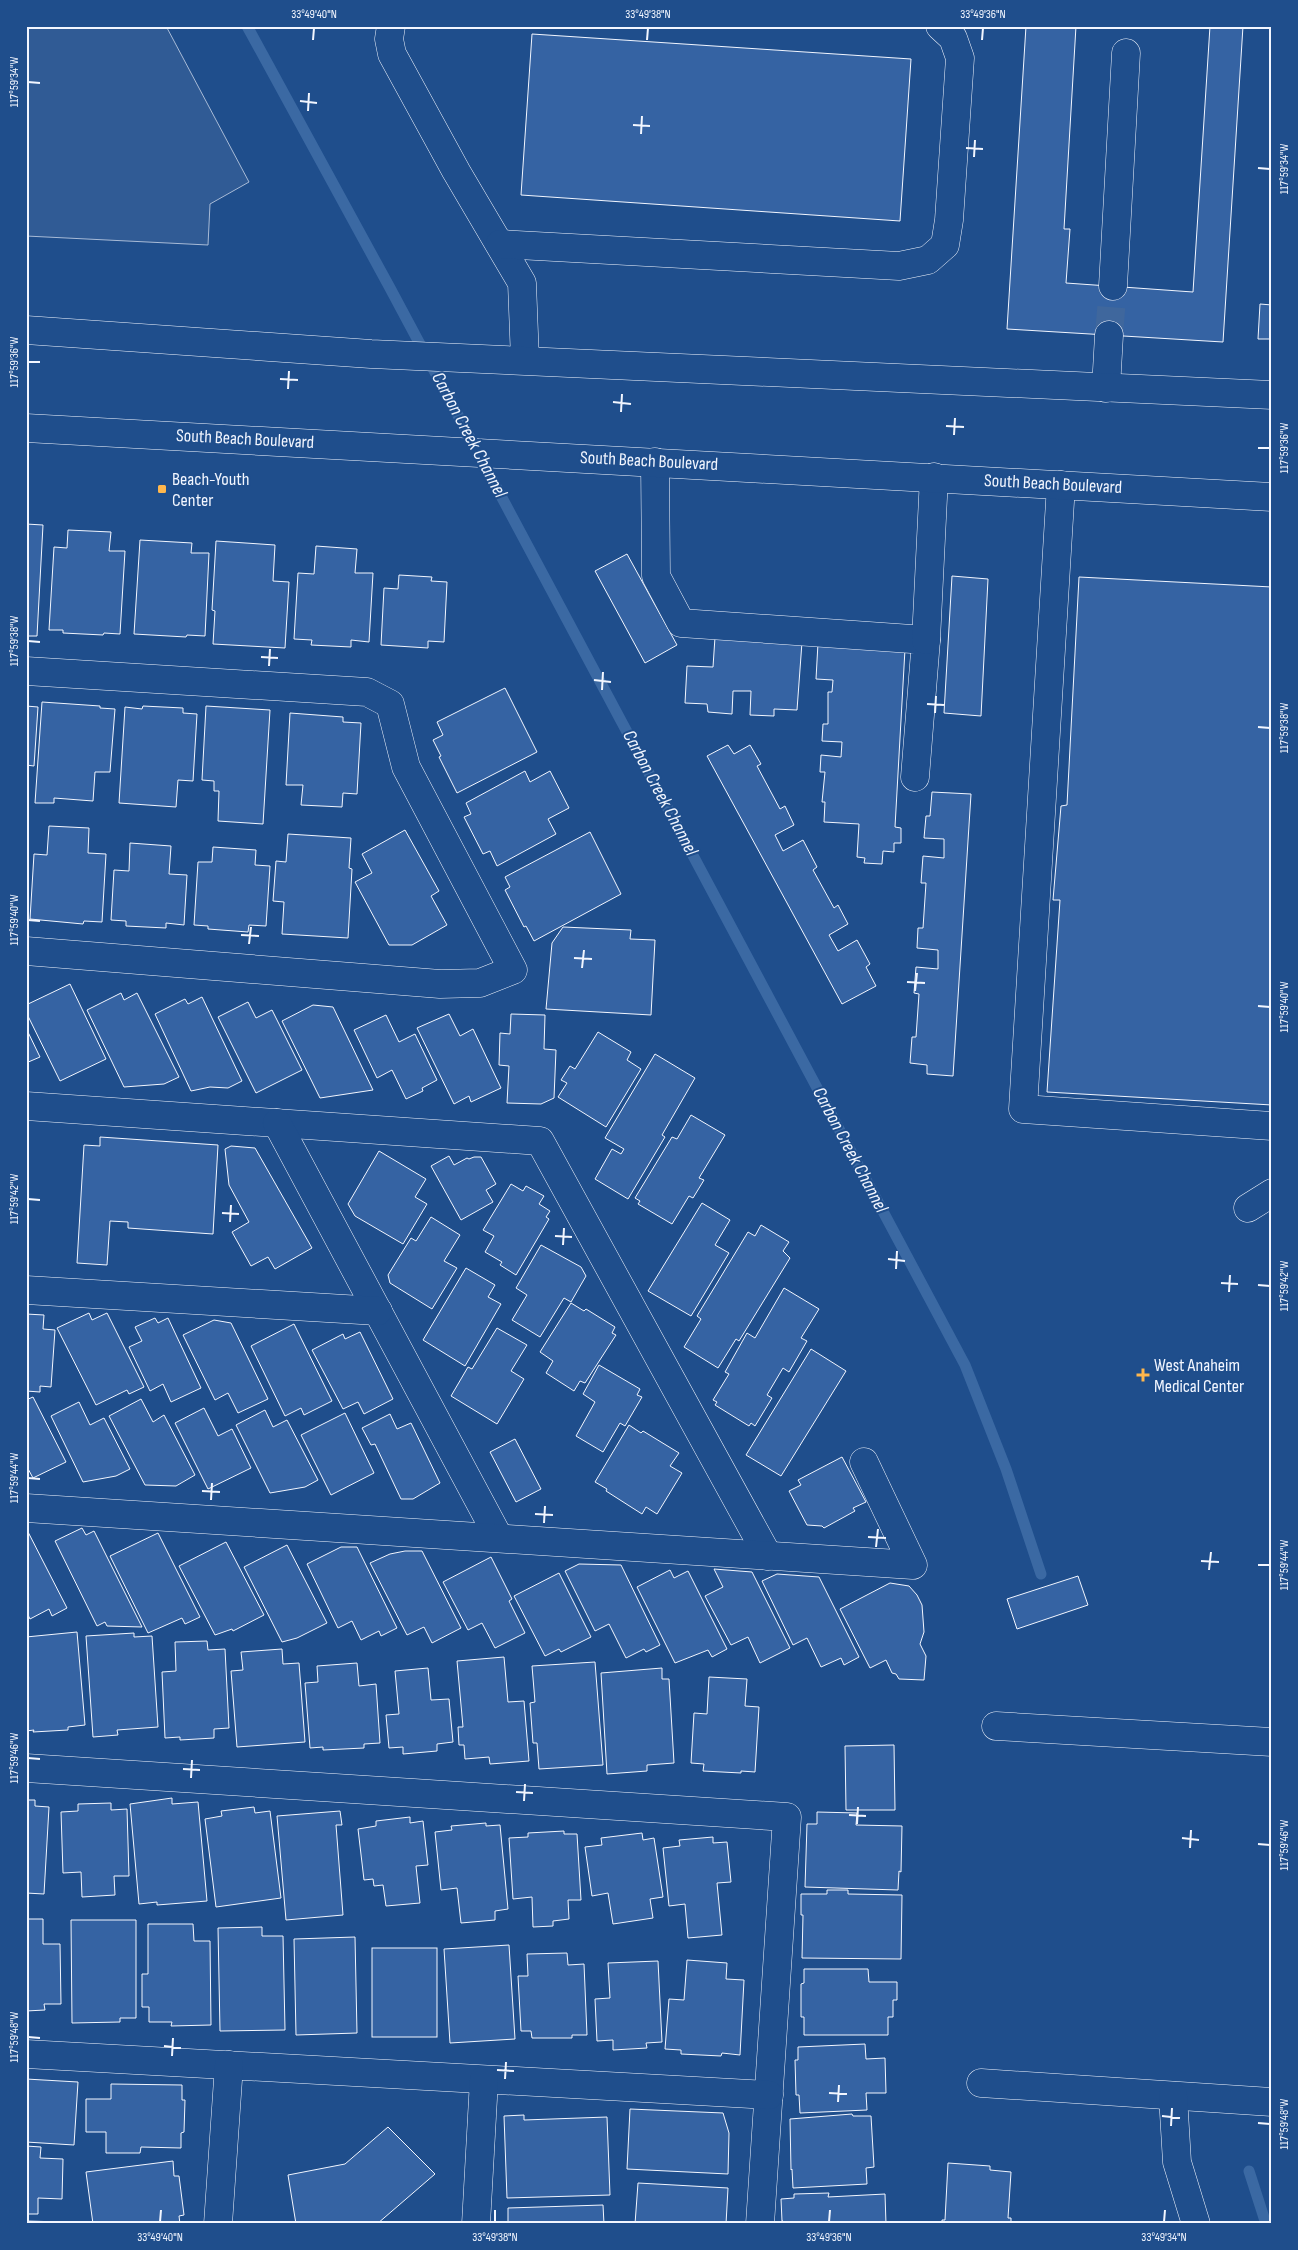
<svg xmlns="http://www.w3.org/2000/svg" width="1298" height="2250" font-family="'Sofia Sans Condensed',sans-serif">
  <rect width="100%" height="100%" fill="#1f4e8c"/>
  <path fill="#305b95" stroke="#a8bbd7" d="M26 26H166L249 182 210 204 208 245 26 236Z"/>
  <g fill="none" stroke-linecap="round" stroke-linejoin="round">
    <g stroke="#3b69a3" stroke-width="11">
      <path d="M247 26 390 288 965 1365 1006 1469 1041 1574"/>
      <path d="M1249 2171 1266 2224"/>
    </g>
  </g>
  <g fill="#3563a3" stroke="#f2f6ff">
    <path d="M1026 26H1076L1064 229H1070L1066 283 1193 292 1210 26H1243L1223 342 1007 329Z"/>
    <path d="M532 34 911 59 900 221 521 195Z"/>
    <path d="M1260 304 1272 305V339H1258Z"/>
    <path d="M26 524 43 525 37 636H26Z"/>
    <path d="M68 530 111 532 109 551H125L120 634 104 633 103 635 63 633V630H49L54 547 67 548Z"/>
    <path d="M140 540 192 543 191 553H209L205 636 187 635 186 637 134 634Z"/>
    <path d="M216 541 275 545 273 581 289 582 285 648 213 644 215 611 212 610Z"/>
    <path d="M316 546 357 549 355 573H373L369 642 351 640V647L311 645 312 640 294 639 298 573 314 574Z"/>
    <path d="M627 554 677 645 645 663 595 571Z"/>
    <path d="M399 575 432 577 431 581 447 582 444 642 428 641V648L381 645 384 588 398 589Z"/>
    <path d="M952 576 988 579 981 716 944 713Z"/>
    <path d="M1079 577 1272 587V1105L1047 1092 1060 900H1053L1061 806 1067 805Z"/>
    <path d="M715 637 802 642 797 710 774 709V716L750 715 751 691H733L732 714 708 712 707 704 685 703 687 666 713 667Z"/>
    <path d="M818 643 905 649 895 827 901 828V843H894V852L883 851 882 864 864 863 865 858 857 857 859 824 824 822 825 802H822L825 772H820L821 755 841 757 842 742 822 741 823 724H828V692H832L833 680 816 679Z"/>
    <path d="M505 688 537 752 457 793 439 757 441 756 433 740 443 735 437 722Z"/>
    <path d="M42 702 100 706V708L115 709 110 772H95L93 801 54 798V803H35Z"/>
    <path d="M26 706 38 707 34 766 26 765Z"/>
    <path d="M143 706 183 708V713L197 714 193 781 178 780 176 807 119 803 125 707 142 709Z"/>
    <path d="M206 706 270 710 263 824 218 821 219 791H214V781L202 780Z"/>
    <path d="M290 713 343 717V722L361 723 357 794 343 793 342 807 301 805 303 785H286Z"/>
    <path d="M728 745 734 754 750 745 761 764 757 766 780 809 785 806 794 825 775 835 783 851 803 840 817 867 813 870 834 908 838 905 848 924 829 935 838 951 857 940 870 964 866 967 876 986 842 1004 707 756Z"/>
    <path d="M525 771 530 782 550 771 569 808 548 819 556 834 497 866 490 851 483 854 464 817 471 814 466 803Z"/>
    <path d="M932 792 971 794 953 1076 927 1074V1065L910 1063 912 1037H916L919 994 914 993 916 967 938 969V950L917 948 918 928H923L926 883H921L923 856 944 858V839L924 838 926 816H930Z"/>
    <path d="M49 826 89 828 88 853 106 854 102 922 84 921 83 924 30 919 34 854 47 855Z"/>
    <path d="M405 830 439 891 431 896 447 925 412 945H389L355 882 372 873 362 854Z"/>
    <path d="M590 832 621 894 534 941 526 926 524 927 505 890 510 887 505 877Z"/>
    <path d="M288 834 351 838 349 868 352 869 348 938 282 934 284 902 273 901 276 861 286 862Z"/>
    <path d="M130 843 171 846 169 874 187 875 184 925 166 923V928L126 926V921L111 920 114 870 129 871Z"/>
    <path d="M213 847 256 850 255 865 270 866 266 926 249 925 248 932 208 929V926L194 925 198 862H212Z"/>
    <path d="M563 927 631 930 630 939 655 940 651 1015 546 1009 552 943Z"/>
    <path d="M70 984 106 1059 60 1081 26 1012V1005Z"/>
    <path d="M121 993 124 1000 137 993 179 1077 164 1084 124 1087 87 1010Z"/>
    <path d="M202 997 242 1081 228 1088 210 1087 191 1091 155 1014 185 999 188 1004Z"/>
    <path d="M248 1002 256 1018 272 1010 302 1070 256 1093 218 1017Z"/>
    <path d="M313 1005 333 1007 373 1090 320 1098 282 1021Z"/>
    <path d="M449 1014 460 1036 473 1029 501 1088 471 1102 469 1096 454 1104 417 1028Z"/>
    <path d="M511 1014 545 1015 544 1049 556 1050 554 1098 541 1104 507 1103 509 1066 499 1065 500 1033 510 1034Z"/>
    <path d="M386 1015 399 1042 415 1034 437 1080 422 1088 423 1091 406 1099 392 1070 377 1078 354 1030Z"/>
    <path d="M26 1028 40 1057 26 1063Z"/>
    <path d="M598 1032 631 1052 627 1060 641 1069 606 1127 558 1097 567 1083 561 1080 570 1066 575 1069Z"/>
    <path d="M655 1054 695 1078 662 1135 665 1137 628 1199 595 1179 612 1149 621 1154 624 1149 605 1138Z"/>
    <path d="M691 1115 725 1135 699 1178 704 1180 693 1198 689 1196 672 1224 638 1204 640 1201 635 1198 672 1137 677 1139Z"/>
    <path d="M100 1137 218 1145 213 1234 128 1228V1222L110 1221 107 1265 77 1263 84 1145 100 1146Z"/>
    <path d="M231 1146 255 1148 312 1248 275 1269 268 1257 251 1266 232 1232 249 1222 229 1185 225 1149Z"/>
    <path d="M379 1151 426 1179 415 1197 427 1204 403 1244 355 1216 348 1204Z"/>
    <path d="M449 1156 454 1165 467 1158 469 1159 474 1157H481L496 1184 486 1190 493 1202 461 1220 431 1166Z"/>
    <path d="M511 1184 523 1191 526 1186 544 1196 539 1204 550 1211 546 1217 549 1219 516 1275 500 1265 502 1262 485 1252 494 1236 483 1230Z"/>
    <path d="M702 1203 730 1220 715 1245 729 1253 691 1316 648 1291Z"/>
    <path d="M431 1217 460 1235 444 1261 457 1268 432 1309 390 1283 388 1275 411 1238 416 1241Z"/>
    <path d="M761 1225 789 1242 783 1251 790 1258 739 1341 736 1339 718 1368 684 1347 701 1319 697 1316 748 1232 755 1236Z"/>
    <path d="M541 1245 581 1267 586 1276 571 1302 564 1298 540 1337 512 1320 527 1295 516 1288Z"/>
    <path d="M466 1268 495 1285 488 1297 501 1304 465 1366 423 1340Z"/>
    <path d="M784 1288 819 1309 801 1338 807 1341 789 1372 783 1368 767 1395 772 1398 755 1426 751 1423 749 1426 715 1405 717 1402 713 1400 729 1374 725 1372 747 1333 755 1338Z"/>
    <path d="M571 1303 584 1311 586 1309 615 1327 612 1333 616 1335 585 1383 580 1381 574 1391 546 1373 553 1361 540 1352Z"/>
    <path d="M89 1313 92 1320 107 1313 144 1387 129 1394 127 1390 96 1405 57 1328Z"/>
    <path d="M26 1314 44 1315 43 1329 55 1330 51 1387 40 1386V1392L26 1391Z"/>
    <path d="M155 1318 158 1323 168 1318 201 1388 171 1402 163 1384 150 1391 129 1347 142 1341 135 1327Z"/>
    <path d="M214 1320 231 1323 268 1399 238 1413 228 1393 215 1400 183 1335Z"/>
    <path d="M294 1324 332 1401 304 1415 301 1408 285 1416 251 1346Z"/>
    <path d="M497 1328 527 1345 511 1371 524 1379 497 1424 451 1396 468 1367 472 1369Z"/>
    <path d="M360 1332 393 1399 364 1414 358 1402 343 1409 312 1350 343 1334 345 1339Z"/>
    <path d="M811 1349 846 1371 781 1476 746 1455Z"/>
    <path d="M599 1365 640 1389 637 1395 642 1397 625 1426 620 1423 603 1452 576 1436 595 1402 583 1394Z"/>
    <path d="M33 1397 66 1462 33 1478 26 1465V1400Z"/>
    <path d="M141 1399 153 1422 164 1415 195 1475 176 1486 145 1485 109 1416Z"/>
    <path d="M79 1402 90 1425 104 1418 130 1469 116 1476 83 1482 51 1416Z"/>
    <path d="M204 1408 218 1436 232 1429 251 1468 208 1489 175 1423Z"/>
    <path d="M265 1410 273 1427 287 1420 318 1480 305 1487 270 1493 236 1425Z"/>
    <path d="M345 1413 374 1473 331 1495 301 1435Z"/>
    <path d="M390 1414 397 1429 411 1423 440 1483 413 1499H401L375 1444 371 1445 362 1428Z"/>
    <path d="M629 1425 641 1433 643 1431 679 1453 670 1466 682 1473 657 1514 646 1507 642 1514 606 1491 607 1489 595 1482Z"/>
    <path d="M515 1439 541 1489 516 1502 490 1452Z"/>
    <path d="M842 1457 866 1502 853 1508 855 1511 824 1528 822 1526 807 1525 789 1491 801 1485 798 1480Z"/>
    <path d="M26 1528 67 1608 52 1616 49 1609 30 1619 26 1611Z"/>
    <path d="M82 1528 86 1535 94 1531 142 1627 107 1626 105 1622 97 1626 55 1541Z"/>
    <path d="M158 1533 200 1617 185 1624 182 1618 148 1633 110 1556Z"/>
    <path d="M226 1542 264 1615 233 1631 232 1629 215 1635 179 1566Z"/>
    <path d="M287 1545 327 1623 297 1638 282 1642 244 1567Z"/>
    <path d="M341 1547H357L397 1628 381 1636 379 1631 361 1640 352 1621 338 1628 307 1564Z"/>
    <path d="M405 1551H422L461 1628 432 1643 424 1627 407 1635 370 1563 390 1554Z"/>
    <path d="M491 1557 512 1599 509 1601 525 1633 495 1648 482 1623 468 1630 443 1582Z"/>
    <path d="M579 1564 621 1565 660 1645 646 1652 644 1649 626 1658 609 1624 595 1631 565 1571Z"/>
    <path d="M714 1569 752 1572 790 1648 760 1663 748 1637 731 1645 705 1596 723 1587Z"/>
    <path d="M670 1570 674 1578 688 1571 727 1649 712 1657 708 1650 675 1663 637 1587Z"/>
    <path d="M559 1573 591 1637 561 1652 559 1649 545 1656 514 1596Z"/>
    <path d="M777 1574 819 1577 859 1657 844 1665 841 1658 821 1667 807 1638 793 1645 762 1581Z"/>
    <path d="M1078 1576 1088 1605 1017 1629 1007 1599Z"/>
    <path d="M890 1583 909 1586 917 1595 922 1605 924 1632 920 1644 926 1656 924 1680 899 1679 896 1674 892 1673 886 1660 870 1668 840 1609Z"/>
    <path d="M77 1632 85 1725 68 1727V1730L33 1732 34 1730 26 1731V1637Z"/>
    <path d="M134 1633V1637L152 1636 158 1727 117 1730 118 1735 93 1737 86 1636Z"/>
    <path d="M207 1641 208 1650 225 1649 229 1728 214 1729V1738L180 1740V1737L165 1738 162 1672 176 1671 175 1642Z"/>
    <path d="M282 1649 283 1664 299 1663 305 1742 237 1747 231 1671 243 1670 241 1652Z"/>
    <path d="M504 1657 508 1702 524 1701 529 1761 490 1764 489 1757 465 1759 464 1745H459L458 1727H463L457 1661Z"/>
    <path d="M595 1662 603 1765 539 1769 537 1743H533L530 1703 535 1702 532 1666Z"/>
    <path d="M357 1663 359 1686 376 1684 380 1743 364 1744V1748L323 1750V1747L310 1748 305 1683 318 1682 317 1666Z"/>
    <path d="M428 1668 431 1700 449 1699 453 1742 437 1744V1751L403 1754V1747L389 1748 386 1715 399 1714 395 1671Z"/>
    <path d="M662 1668V1679H669L674 1763 647 1765V1771L607 1774 601 1673Z"/>
    <path d="M709 1677 747 1679 745 1706 759 1707 755 1772 741 1771V1773L703 1771 704 1764 691 1763 694 1713 707 1714Z"/>
    <path d="M894 1745 895 1810H846L845 1746Z"/>
    <path d="M172 1798V1804L198 1802 207 1901 157 1905V1902L139 1904 130 1804Z"/>
    <path d="M26 1800H35V1806L49 1807 44 1894 26 1893Z"/>
    <path d="M111 1803V1810L127 1809 129 1876H114L115 1895 82 1897 81 1872 63 1873 61 1812 78 1811V1804Z"/>
    <path d="M254 1807 255 1813 270 1811 281 1898 216 1907 205 1819 222 1816 221 1811Z"/>
    <path d="M340 1811 342 1825H336L343 1915 286 1920 277 1816Z"/>
    <path d="M817 1812 857 1813 856 1825 902 1826 901 1872 899 1871 898 1890 805 1887 807 1824H817Z"/>
    <path d="M410 1817V1823L423 1821 428 1865 416 1866 420 1903 386 1906 383 1885 374 1886 373 1879 364 1880 358 1829 376 1826V1821Z"/>
    <path d="M486 1823V1826L500 1825 508 1909 495 1911V1920L461 1923 457 1888 441 1890 435 1832 452 1830 451 1826Z"/>
    <path d="M564 1831V1834H577L581 1900H568L569 1919 553 1921V1926L533 1927 532 1897 513 1899 509 1838 528 1837V1833Z"/>
    <path d="M642 1833 643 1840 654 1838 663 1897 650 1899 653 1918 613 1924 608 1893 592 1896 585 1847 602 1845 601 1838Z"/>
    <path d="M713 1837V1843L727 1842 731 1882 717 1883 722 1935 688 1938 685 1904 669 1906 663 1848 680 1846 679 1840Z"/>
    <path d="M827 1890H848V1894L902 1895 901 1959 802 1958 803 1915H801V1894H827Z"/>
    <path d="M26 1919H43V1944H60L61 2004H44L45 2010 26 2011Z"/>
    <path d="M71 1920H136V2018H120V2022L72 2023Z"/>
    <path d="M148 1924H193L194 1941H210L211 2025 171 2026 172 2022H149V2007H142V1974H148Z"/>
    <path d="M262 1927V1936H283L285 2030 220 2031 218 1928Z"/>
    <path d="M355 1937 357 2033 296 2035 294 1939Z"/>
    <path d="M509 1945 515 2039 450 2043 444 1949Z"/>
    <rect x="372" y="1948" width="65" height="89"/>
    <path d="M567 1953 568 1965 584 1964 587 2035H572V2038H532L531 2031H521L518 1976H528L527 1954Z"/>
    <path d="M687 1960 727 1963 726 1979 744 1980 740 2055 722 2053 721 2056 681 2054V2050L665 2049 669 1999 684 2000Z"/>
    <path d="M658 1961 662 2042 646 2043 647 2048 613 2050V2040L597 2041 595 1999 610 1998 608 1963Z"/>
    <path d="M804 1969H868L869 1982H897V2000H893V2017H888V2035H804V2017H801V1984L804 1983Z"/>
    <path d="M865 2044 866 2059 885 2058 886 2093H866L867 2110 800 2113 799 2095H796L795 2060H798V2047Z"/>
    <path d="M26 2079 78 2082 74 2145 26 2142Z"/>
    <path d="M111 2084 182 2085V2100H185L184 2132 181 2133V2148L141 2147 140 2153H106V2132H86V2099H111Z"/>
    <path d="M630 2109 723 2113 729 2133 728 2174 627 2169Z"/>
    <path d="M852 2114 853 2116H871L874 2167 866 2168 867 2184 793 2188 792 2169 791 2170 790 2119Z"/>
    <path d="M524 2115V2120L607 2117 610 2195 507 2198 504 2116Z"/>
    <path d="M388 2127 435 2174 377 2224H296L288 2175 345 2164Z"/>
    <path d="M26 2146 41 2147 40 2158 63 2159 62 2199 38 2198V2214H26Z"/>
    <path d="M173 2161 174 2176H179L184 2215 179 2216 180 2224H93L86 2172Z"/>
    <path d="M948 2163 990 2166V2170L1011 2172 1008 2218H1011V2224H942V2220H945Z"/>
    <path d="M638 2183 728 2188 726 2224H635Z"/>
    <path d="M829 2193 828 2197 885 2194 886 2224H784L783 2221H782L781 2199 794 2198V2194Z"/>
    <path d="M603 2205 604 2224H508V2208Z"/>
    <path d="M26 2221 62 2222V2224H26Z"/>
  </g>
  <g fill="none" stroke-linecap="round" stroke-linejoin="round">
    <path stroke="#3f679d" stroke-width="28" stroke-dasharray="28 14" stroke-linecap="butt" d="M1109 335 1113 286"/>
    <defs>
      <g id="minor">
        <path d="M391 26 389 39 392 54 456 171 522 283 525 360"/>
        <path d="M500 244 899 266 928 260 945 245 949 220 960 58 953 38 940 26"/>
        <path d="M1113 286 1126 53"/>
        <path d="M1106 388 1109 335"/>
        <path d="M655 462 656 576 681 623 926 640 915 777"/>
        <path d="M1061 485 1023 1109 1272 1126"/>
        <path d="M926 640 934 477"/>
        <path d="M26 671 367 692 390 704 406 767 513 970 480 983 440 984 26 951"/>
        <path d="M26 1106 540 1141 768 1556"/>
        <path d="M277 1123 499 1538"/>
        <path d="M1248 1208 1272 1193"/>
        <path d="M26 1290 378 1311"/>
        <path d="M26 1508 913 1565 864 1462"/>
        <path d="M996 1726 1272 1742"/>
        <path d="M26 1768 787 1817 760 2224"/>
        <path d="M26 2054 769 2095"/>
        <path d="M981 2083 1272 2102"/>
        <path d="M1173 2096 1177 2162 1196 2224"/>
        <path d="M218 2224 229 2065"/>
        <path d="M476 2224 484 2080"/>
      </g>
      <g id="major">
        <path d="M26 330 371 354 1272 395"/>
        <path d="M26 428 1272 497"/>
      </g>
    </defs>
    <use href="#minor" stroke="#f2f6ff" stroke-width="29"/>
    <use href="#major" stroke="#f2f6ff" stroke-width="29"/>
    <use href="#minor" stroke="#1f4e8c" stroke-width="28"/>
    <use href="#major" stroke="#1f4e8c" stroke-width="28"/>
  </g>
  <path fill="none" stroke="#f2f6ff" stroke-width="2" d="M313 40 314 28M647 40 648 28M982 40 983 28M28 82 40 83M300 101 317 103M308 111 309 93M633 125 650 126M641 134 642 116M966 148 983 149M974 157 975 140M1258 168 1270 169M28 362H40M280 379 298 380M288 389 289 371M613 402 631 404M621 412 622 394M946 426 964 427M954 435 955 418M1258 448H1270M28 641 40 642M261 657 278 658M269 666 270 649M594 680 611 682M602 690 603 672M927 704 944 705M935 713 936 696M1258 727 1270 728M28 920 40 921M241 935 259 936M249 944 251 927M574 958 592 959M582 968 584 950M907 982 925 983M915 991 917 973M1258 1006 1270 1007M28 1199 40 1200M222 1213 239 1214M230 1222 231 1205M555 1236 572 1237M563 1245 564 1228M888 1259 905 1261M896 1269 897 1251M1221 1283 1238 1284M1258 1285 1270 1286M1229 1292 1230 1275M28 1478 40 1479M202 1491 220 1492M211 1500 212 1483M535 1514 553 1515M544 1523 545 1506M868 1537 886 1538M876 1547 878 1529M1201 1561 1219 1562M1258 1565H1270M1209 1570 1211 1552M28 1758 40 1759M183 1769 200 1770M191 1778 192 1760M516 1792 533 1793M524 1801 525 1784M849 1815 866 1816M857 1824 858 1807M1182 1838 1199 1840M1258 1844 1270 1845M1190 1848 1191 1830M28 2037 40 2038M164 2046 181 2048M172 2056 173 2038M497 2070 514 2071M505 2079 506 2062M829 2093 847 2094M838 2102 839 2085M1162 2116 1180 2118M1258 2123 1270 2124M1171 2126 1172 2108M160 2222 161 2210M495 2222V2210M829 2222 830 2210M1164 2222 1165 2210"/>
  <g fill="#ffb74d" stroke="#1f4e8c" stroke-width="2">
    <rect x="157" y="484" width="10" height="10" rx="2.5"/>
    <path d="M1140.5 1367.5h5v5h5v5h-5v5h-5v-5h-5v-5h5z"/>
  </g>
  <g text-anchor="middle" dominant-baseline="central" stroke-width="4" stroke-linejoin="round" paint-order="stroke">
    <g font-size="18" fill="#f2f6ff" stroke="#1f4e8c">
      <text transform="translate(245 439) rotate(3)">South Beach Boulevard</text>
      <text transform="translate(649 461) rotate(3)">South Beach Boulevard</text>
      <text transform="translate(1053 484) rotate(3)">South Beach Boulevard</text>
    </g>
    <g font-size="18" fill="#f2f6ff" stroke="#1f4e8c" text-anchor="start">
      <text x="172" y="479">Beach-Youth<tspan x="172" dy="21">Center</tspan></text>
      <text x="1154" y="1365">West Anaheim<tspan x="1154" dy="21">Medical Center</tspan></text>
    </g>
    <g font-size="19" font-style="italic" fill="#f2f6ff" stroke="#1f4e8c">
      <text transform="translate(469 435) rotate(62)">Carbon Creek Channel</text>
      <text transform="translate(660 793) rotate(62)">Carbon Creek Channel</text>
      <text transform="translate(850 1150) rotate(62)">Carbon Creek Channel</text>
    </g>
  </g>
  <rect width="1298" height="2250" fill="none" stroke="#1f4e8c" stroke-width="55"/>
  <rect x="28" y="28" width="1242" height="2194" fill="none" stroke="#f2f6ff" stroke-width="2"/>
  <g font-size="12" text-anchor="middle" fill="#f2f6ff">
    <text x="314" y="18">33°49'40"N</text>
    <text x="648" y="18">33°49'38"N</text>
    <text x="983" y="18">33°49'36"N</text>
    <text transform="translate(14 82) rotate(-90)" y="4">117°59'34"W</text>
    <text transform="translate(1284 169) rotate(-90)" y="4">117°59'34"W</text>
    <text transform="translate(14 362) rotate(-90)" y="4">117°59'36"W</text>
    <text transform="translate(1284 448) rotate(-90)" y="4">117°59'36"W</text>
    <text transform="translate(14 641) rotate(-90)" y="4">117°59'38"W</text>
    <text transform="translate(1284 728) rotate(-90)" y="4">117°59'38"W</text>
    <text transform="translate(14 920) rotate(-90)" y="4">117°59'40"W</text>
    <text transform="translate(1284 1007) rotate(-90)" y="4">117°59'40"W</text>
    <text transform="translate(14 1199) rotate(-90)" y="4">117°59'42"W</text>
    <text transform="translate(1284 1286) rotate(-90)" y="4">117°59'42"W</text>
    <text transform="translate(14 1478) rotate(-90)" y="4">117°59'44"W</text>
    <text transform="translate(1284 1565) rotate(-90)" y="4">117°59'44"W</text>
    <text transform="translate(14 1758) rotate(-90)" y="4">117°59'46"W</text>
    <text transform="translate(1284 1845) rotate(-90)" y="4">117°59'46"W</text>
    <text transform="translate(14 2037) rotate(-90)" y="4">117°59'48"W</text>
    <text transform="translate(1284 2124) rotate(-90)" y="4">117°59'48"W</text>
    <text x="160" y="2241">33°49'40"N</text>
    <text x="495" y="2241">33°49'38"N</text>
    <text x="829" y="2241">33°49'36"N</text>
    <text x="1164" y="2241">33°49'34"N</text>
  </g>
</svg>
